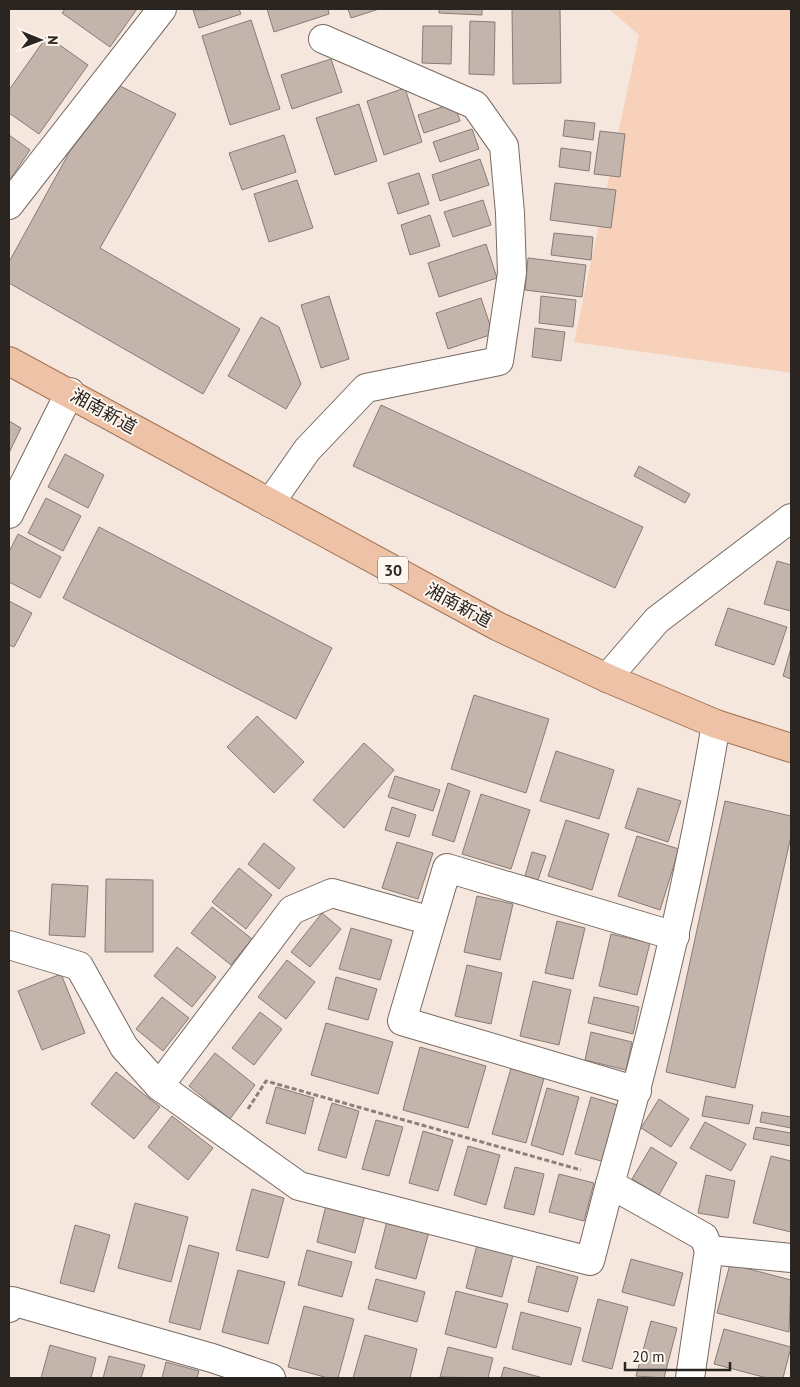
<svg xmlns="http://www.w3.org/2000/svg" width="800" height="1387" font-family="'PT Sans','Noto Sans JP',sans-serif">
  <rect width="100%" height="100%" fill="#f6e7de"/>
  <path fill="#f7d1ba" d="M609 9H791V373L574 342 639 35Z"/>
  <g fill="#c3b4ac" stroke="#897c74">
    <path d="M65 9H137L110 47 62 13Z"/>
    <path d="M239 9 241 14 199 28 193 10Z"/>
    <path d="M267 9H328L329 14 274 32Z"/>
    <path d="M348 9H379L351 18Z"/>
    <path d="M439 9H482V15L439 13Z"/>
    <path d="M512 9H560L561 83 513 84Z"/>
    <path d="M251 20 280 109 230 125 202 36Z"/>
    <path d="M470 21 495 22 494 75 469 74Z"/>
    <path d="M423 26H452L451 64 422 63Z"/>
    <path d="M47 36 88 65 39 134 9 113V90Z"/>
    <path d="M331 59 342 92 292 109 281 75Z"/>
    <path d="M120 86 176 114 100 248 240 329 203 394 9 283V262L70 151Z"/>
    <path d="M405 88 422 142 384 155 367 101Z"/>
    <path d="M454 103 460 121 424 133 418 115Z"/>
    <path d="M359 104 377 161 335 175 316 118Z"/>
    <path d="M565 120 595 123 593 140 563 136Z"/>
    <path d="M472 129 479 149 440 162 433 142Z"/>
    <path d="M600 131 625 134 620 177 594 174Z"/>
    <path d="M9 135 30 150 9 181Z"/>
    <path d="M284 135 296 172 242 190 229 153Z"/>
    <path d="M561 148 591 152 589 171 559 167Z"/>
    <path d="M480 159 489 185 440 201 432 175Z"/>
    <path d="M419 173 429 204 398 214 388 183Z"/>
    <path d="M297 180 313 228 269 242 254 194Z"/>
    <path d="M555 183 616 190 611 228 550 220Z"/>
    <path d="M483 200 491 225 453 237 444 212Z"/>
    <path d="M430 215 440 246 410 255 401 225Z"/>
    <path d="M554 233 593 237 591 260 551 255Z"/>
    <path d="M486 244 497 278 439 297 428 263Z"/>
    <path d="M528 258 586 265 582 297 525 290Z"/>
    <path d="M329 296 349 359 321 368 301 305Z"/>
    <path d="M541 296 576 300 573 327 539 323Z"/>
    <path d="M481 298 493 334 448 349 436 313Z"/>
    <path d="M261 317 279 327 301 384 286 409 228 376Z"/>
    <path d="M535 328 565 332 561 361 532 357Z"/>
    <path d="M381 405 643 527 615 588 353 466Z"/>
    <path d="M9 421 21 428 9 453Z"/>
    <path d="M65 454 104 475 88 508 48 487Z"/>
    <path d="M639 466 690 494 685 503 634 476Z"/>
    <path d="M46 498 81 516 63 551 28 533Z"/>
    <path d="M99 527 332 648 296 719 63 598Z"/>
    <path d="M18 534 61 557 40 598 9 582V552Z"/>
    <path d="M777 561 791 565V611L764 604Z"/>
    <path d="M9 601 32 613 14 647 9 645Z"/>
    <path d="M728 608 787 627 774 665 715 645Z"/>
    <path d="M791 648V679L783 676Z"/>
    <path d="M474 695 549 719 526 793 451 769Z"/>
    <path d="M257 716 304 762 274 793 227 747Z"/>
    <path d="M364 743 394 770 344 828 313 800Z"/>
    <path d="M556 751 614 770 599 819 540 801Z"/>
    <path d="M395 776 440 790 433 811 388 797Z"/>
    <path d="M448 783 470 791 454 842 432 835Z"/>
    <path d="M638 788 681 801 668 842 625 828Z"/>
    <path d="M481 794 530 810 511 869 462 854Z"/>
    <path d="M725 801 791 816V836L735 1088 666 1072Z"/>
    <path d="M392 807 416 815 409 837 385 830Z"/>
    <path d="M566 820 609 834 592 890 548 876Z"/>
    <path d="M637 836 679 849 660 910 618 896Z"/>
    <path d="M397 842 433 853 418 899 382 888Z"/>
    <path d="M264 843 295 868 279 889 248 864Z"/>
    <path d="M532 852 546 856 538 880 525 876Z"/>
    <path d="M239 868 272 895 246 929 212 902Z"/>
    <path d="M106 879 153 880V952H105Z"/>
    <path d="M52 884 88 886 85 937 49 935Z"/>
    <path d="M477 896 513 904 500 960 464 952Z"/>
    <path d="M212 907 252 939 231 965 191 933Z"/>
    <path d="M322 913 341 929 310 967 291 952Z"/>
    <path d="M557 921 585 928 573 979 545 973Z"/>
    <path d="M351 928 392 940 380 980 339 969Z"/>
    <path d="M611 934 650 943 637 995 599 986Z"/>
    <path d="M177 947 216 977 192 1007 154 976Z"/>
    <path d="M287 960 315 982 286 1019 258 997Z"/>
    <path d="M467 965 502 973 491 1024 455 1016Z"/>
    <path d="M61 974 85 1033 42 1050 18 991Z"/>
    <path d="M336 977 377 989 368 1020 328 1009Z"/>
    <path d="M533 981 571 990 559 1045 520 1036Z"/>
    <path d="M162 997 189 1018 163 1051 136 1029Z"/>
    <path d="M594 997 639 1007 633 1034 588 1023Z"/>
    <path d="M260 1012 282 1029 254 1065 232 1048Z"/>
    <path d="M326 1023 393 1042 378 1094 311 1075Z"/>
    <path d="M591 1032 632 1042 626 1070 585 1060Z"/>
    <path d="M420 1047 486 1066 468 1128 403 1110Z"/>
    <path d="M215 1053 255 1085 230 1119 189 1086Z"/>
    <path d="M511 1068 544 1078 526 1143 492 1134Z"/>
    <path d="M116 1072 160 1107 134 1139 91 1104Z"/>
    <path d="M276 1087 314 1098 305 1134 266 1123Z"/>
    <path d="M547 1088 579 1097 563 1155 531 1145Z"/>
    <path d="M706 1096 753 1105 749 1124 702 1116Z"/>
    <path d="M591 1097 621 1106 605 1162 575 1154Z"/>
    <path d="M659 1099 689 1119 671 1147 641 1128Z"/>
    <path d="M332 1103 359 1111 346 1158 318 1150Z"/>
    <path d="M762 1112 791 1117V1128L760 1122Z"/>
    <path d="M172 1116 213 1148 188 1180 148 1147Z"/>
    <path d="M376 1120 403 1127 389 1176 362 1169Z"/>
    <path d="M705 1122 746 1144 731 1171 690 1148Z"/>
    <path d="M756 1127 791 1133V1146L753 1139Z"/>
    <path d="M423 1131 453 1140 438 1191 409 1183Z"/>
    <path d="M468 1146 500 1155 486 1205 454 1195Z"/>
    <path d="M651 1147 677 1163 659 1195 632 1179Z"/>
    <path d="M771 1156 791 1161V1232L753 1223Z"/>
    <path d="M515 1167 544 1174 534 1215 504 1208Z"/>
    <path d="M559 1174 594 1183 584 1221 549 1212Z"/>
    <path d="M706 1175 735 1181 728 1218 698 1213Z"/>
    <path d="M252 1189 284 1198 268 1258 236 1250Z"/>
    <path d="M327 1201 366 1211 355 1253 317 1242Z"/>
    <path d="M135 1203 188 1217 171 1282 118 1268Z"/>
    <path d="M387 1221 429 1232 416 1279 375 1268Z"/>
    <path d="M75 1225 110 1235 94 1292 60 1283Z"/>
    <path d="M189 1245 219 1253 200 1330 169 1322Z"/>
    <path d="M477 1245 513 1255 502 1297 466 1288Z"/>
    <path d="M307 1250 352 1262 342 1297 298 1285Z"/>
    <path d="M631 1259 683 1273 674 1306 622 1292Z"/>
    <path d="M730 1264 791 1280 789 1332 717 1313Z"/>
    <path d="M537 1266 578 1277 568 1312 528 1302Z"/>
    <path d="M238 1270 285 1282 268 1344 222 1332Z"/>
    <path d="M376 1279 425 1292 417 1322 368 1309Z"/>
    <path d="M456 1291 508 1304 496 1348 445 1334Z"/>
    <path d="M598 1299 628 1307 612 1369 582 1361Z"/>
    <path d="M304 1306 354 1319 338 1378H328L288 1367Z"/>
    <path d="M521 1312 581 1328 571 1365 512 1349Z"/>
    <path d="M651 1321 677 1328 664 1378 636 1376Z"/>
    <path d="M724 1329 791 1347 783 1378H767L714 1364Z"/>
    <path d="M365 1335 417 1349 410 1378H353Z"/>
    <path d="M50 1345 96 1358 91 1378H41Z"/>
    <path d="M448 1347 493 1358 488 1378 440 1377Z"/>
    <path d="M109 1356 145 1365 141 1378H103Z"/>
    <path d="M166 1362 199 1371 197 1378H162Z"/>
    <path d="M504 1367 543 1378H501Z"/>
  </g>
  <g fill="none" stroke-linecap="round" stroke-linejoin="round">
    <defs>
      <g id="minor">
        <path d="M9 205 162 9"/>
        <path d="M270 503 307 450 366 388 499 361 512 273 510 213 504 146 475 105 323 39"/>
        <path d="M9 514 70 392"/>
        <path d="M607 678 657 620 791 518"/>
        <path d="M716 724C690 880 653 1033 610 1184L704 1237 709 1250 791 1258"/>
        <path d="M9 945 79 966 124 1047 159 1086 299 1186 590 1261 610 1184"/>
        <path d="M159 1086 292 910 332 893 431 921"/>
        <path d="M637 1091 402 1021 447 868 675 936"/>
        <path d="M9 1308 12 1301 212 1358 271 1378"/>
        <path d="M690 1378 709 1250"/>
      </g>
      <path id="major" d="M9 361 497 626 607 678 716 724 791 748"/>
    </defs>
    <use href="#minor" stroke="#776a62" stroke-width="30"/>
    <use href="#major" stroke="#a27150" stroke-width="30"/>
    <path stroke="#8a817a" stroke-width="3" stroke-dasharray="5 2.5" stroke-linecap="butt" d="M248 1109 266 1081 581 1170"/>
    <use href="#minor" stroke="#fff" stroke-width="28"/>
    <use href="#major" stroke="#eec2a6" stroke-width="28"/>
  </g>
  <g text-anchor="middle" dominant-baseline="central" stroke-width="4" stroke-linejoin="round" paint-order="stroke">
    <rect fill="#fff6f0" stroke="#6a645f" stroke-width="1" x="378" y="556.5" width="30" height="27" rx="4"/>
    <g font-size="16" font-weight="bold" fill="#2a2521">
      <text x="393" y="570">30</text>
    </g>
    <g font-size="18" fill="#2a2521" stroke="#fff6f0">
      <text transform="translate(104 411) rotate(29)">湘南新道</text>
      <text transform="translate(459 605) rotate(28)">湘南新道</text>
    </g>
  </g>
  <rect width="800" height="1387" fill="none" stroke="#2a2521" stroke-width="20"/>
  <g transform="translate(40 40) rotate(91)" stroke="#fff6f0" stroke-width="4" paint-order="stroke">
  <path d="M0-4L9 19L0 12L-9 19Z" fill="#2a2521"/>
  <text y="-8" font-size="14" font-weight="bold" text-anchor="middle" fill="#2a2521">N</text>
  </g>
  <path d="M625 1362v8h105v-8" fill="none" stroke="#2a2521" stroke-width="2.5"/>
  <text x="632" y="1362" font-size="15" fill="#2a2521" stroke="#fff6f0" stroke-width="4" paint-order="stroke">20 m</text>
</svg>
